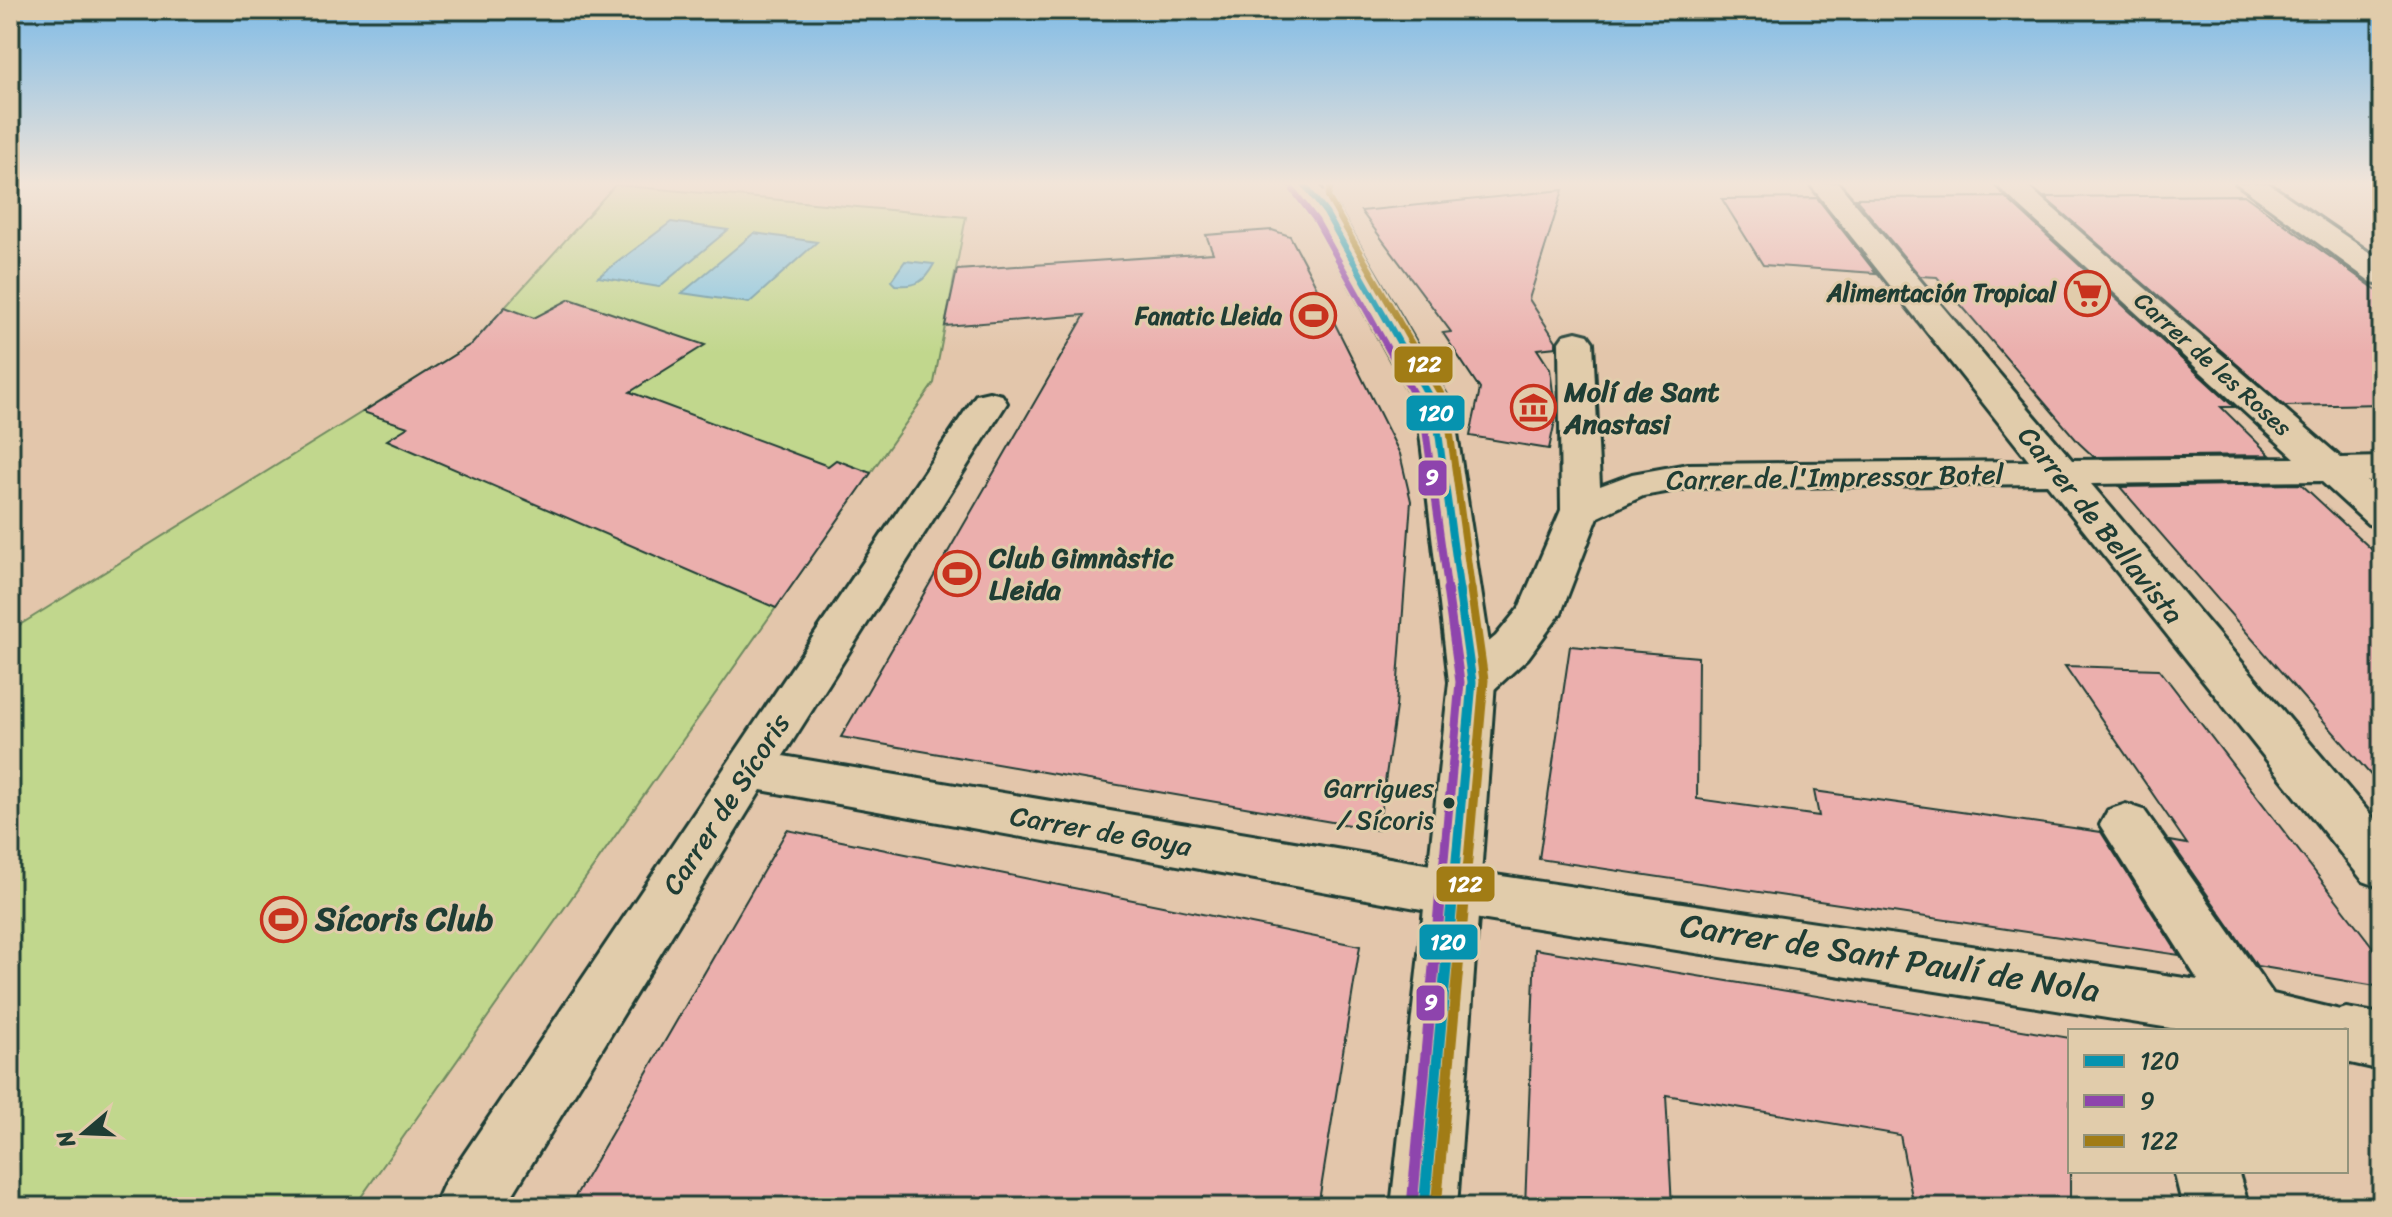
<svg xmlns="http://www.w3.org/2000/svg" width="2392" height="1217" font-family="Sriracha,sans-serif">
  <rect width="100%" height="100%" fill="#e3c6ab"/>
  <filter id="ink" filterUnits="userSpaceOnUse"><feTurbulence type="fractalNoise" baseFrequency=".0125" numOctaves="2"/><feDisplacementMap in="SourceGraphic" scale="16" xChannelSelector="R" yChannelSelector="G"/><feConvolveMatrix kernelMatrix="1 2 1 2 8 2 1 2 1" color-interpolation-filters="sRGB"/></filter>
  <g filter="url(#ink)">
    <path fill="#c1d78d" stroke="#708a60" stroke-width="2" d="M615 185 966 217 934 383 354 1207H10V631L473 343Z"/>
    <g fill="#82c6e3" stroke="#5a8f9d" stroke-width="2">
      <path d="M671 222 728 230 659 287 598 277Z"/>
      <path d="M754 233 817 242 749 303 682 293Z"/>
      <path d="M905 261 934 264C924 282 917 287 895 285L891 281Z"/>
    </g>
    <g fill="#ebafad" stroke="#1f3d34" stroke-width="2">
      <path d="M1563 190 1529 299 1556 341V347L1537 349 1550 369 1556 416 1549 449 1470 436 1480 389 1443 333 1451 332 1361 211Z"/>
      <path d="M2244 195 2382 294V404L2285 406 2044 197Z"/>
      <path d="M2005 197 2234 407H2221L2270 455 2094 457 2079 443 1937 277 1920 276 1855 198Z"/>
      <path d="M1817 198 1876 273 1763 265 1722 199Z"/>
      <path d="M1272 230 1290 236 1309 272 1400 454 1411 501 1396 707 1378 830 841 737 1085 315 945 326 957 270 1213 253 1206 235Z"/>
      <path d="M570 299 705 345 630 392 828 466 836 460 871 473 776 608 387 440 408 427 363 412 473 343 505 307 534 318Z"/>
      <path d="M2301 484 2382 559V788L2120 487Z"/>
      <path d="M1570 646 1698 657 1697 799 1819 816 1814 791 2101 832 2179 955 1539 859Z"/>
      <path d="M2065 666 2159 669 2382 959V987L2257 966 2170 841 2187 844Z"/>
      <path d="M787 830 1360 946 1318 1207H569Z"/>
      <path d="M1535 949 2070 1038V1207H1914L1900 1135 1666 1095 1672 1207H1525Z"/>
    </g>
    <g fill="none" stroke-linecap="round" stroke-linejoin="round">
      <defs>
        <g id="street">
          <path d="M1809 183H1838L2072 460 2295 458 1994 183H2024L2341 458 2382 457V481H2367L2382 494V527L2368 524 2321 481 2091 484 2382 828V888L2363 881 2047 484 1688 488 1643 496 1598 517 1561 613 1528 658 1489 694 1472 699 1455 694 1449 682 1455 670 1496 636 1519 608 1561 510 1559 342 1564 335 1576 332 1588 335 1593 342 1600 486 1632 474 1688 464 2029 461Z"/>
          <path d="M2236 183H2268L2382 261V284L2371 282Z"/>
          <path d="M989 392 1002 395 1007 403 783 756 1455 869 2198 980 2100 825 2108 810 2126 804 2144 810 2273 994 2340 1010 2346 1008 2382 1014V1070L2346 1062V1031H2189L1455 915 761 790 505 1207H434L444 1184 976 395Z"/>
          <path d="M2174 1171H2238L2249 1207H2183Z"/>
        </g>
        <path id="secondary" d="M1289 183H1317L1336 207 1453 407 1495 682 1457 1207H1391L1449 682 1417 407 1312 215Z"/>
      </defs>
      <use href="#street" stroke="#1f3d34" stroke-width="6"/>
      <use href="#secondary" stroke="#1f3d34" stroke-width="6"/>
      <use href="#street" fill="#e1ccab" fill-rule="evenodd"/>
      <use href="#secondary" fill="#e1ccab" fill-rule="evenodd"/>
      <defs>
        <path id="bus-1-far3" d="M1303 183 1326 213 1412 365"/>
        <path id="bus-1-far2" d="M1410 363 1435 407 1460 591"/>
        <path id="bus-1-far1" d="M1455 871 1472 682 1459 589"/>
        <path id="bus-1" d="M1424 1207 1455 869"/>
        <path id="bus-2-far3" d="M1293 190 1316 220 1397 365"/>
        <path id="bus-2-far2" d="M1396 363 1423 411 1448 591"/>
        <path id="bus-2-far1" d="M1443 871 1460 682 1447 589"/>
        <path id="bus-2" d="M1412 1206 1443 869"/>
        <path id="bus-3-far3" d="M1331 186 1328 197 1424 365"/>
        <path id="bus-3-far2" d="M1423 363 1446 403 1472 591"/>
        <path id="bus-3-far1" d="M1467 871 1484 680 1471 589"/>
        <path id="bus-3" d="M1436 1207 1467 869"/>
      </defs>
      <use href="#bus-1-far3" stroke="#e1ccab" stroke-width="10"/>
      <use href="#bus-1-far2" stroke="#e1ccab" stroke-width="12"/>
      <use href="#bus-1-far1" stroke="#e1ccab" stroke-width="15"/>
      <use href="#bus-1" stroke="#e1ccab" stroke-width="17"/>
      <use href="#bus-2-far3" stroke="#e1ccab" stroke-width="10"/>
      <use href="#bus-2-far2" stroke="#e1ccab" stroke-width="12"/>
      <use href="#bus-2-far1" stroke="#e1ccab" stroke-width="15"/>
      <use href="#bus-2" stroke="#e1ccab" stroke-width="17"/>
      <use href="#bus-3-far3" stroke="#e1ccab" stroke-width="10"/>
      <use href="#bus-3-far2" stroke="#e1ccab" stroke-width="12"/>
      <use href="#bus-3-far1" stroke="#e1ccab" stroke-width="15"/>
      <use href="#bus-3" stroke="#e1ccab" stroke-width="17"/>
      <use href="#bus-1-far3" stroke="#0693af" stroke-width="6"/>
      <use href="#bus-1-far2" stroke="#0693af" stroke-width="7"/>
      <use href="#bus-1-far1" stroke="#0693af" stroke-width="9"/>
      <use href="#bus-1" stroke="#0693af" stroke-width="11"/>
      <use href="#bus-2-far3" stroke="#8e44ad" stroke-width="6"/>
      <use href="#bus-2-far2" stroke="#8e44ad" stroke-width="7"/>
      <use href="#bus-2-far1" stroke="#8e44ad" stroke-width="9"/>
      <use href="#bus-2" stroke="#8e44ad" stroke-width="11"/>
      <use href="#bus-3-far3" stroke="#a17c15" stroke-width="6"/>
      <use href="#bus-3-far2" stroke="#a17c15" stroke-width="7"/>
      <use href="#bus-3-far1" stroke="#a17c15" stroke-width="9"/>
      <use href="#bus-3" stroke="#a17c15" stroke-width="11"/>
    </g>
  </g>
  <linearGradient id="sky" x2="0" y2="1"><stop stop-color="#7fbbe6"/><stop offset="0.52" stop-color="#f2e5d9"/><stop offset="1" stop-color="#f2e5d9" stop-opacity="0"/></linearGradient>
  <rect width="2392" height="353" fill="url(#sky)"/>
  <defs>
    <symbol id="supermarket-ring" viewBox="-11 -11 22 22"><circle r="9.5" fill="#e1ccab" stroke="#c8321e" stroke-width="1.5"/><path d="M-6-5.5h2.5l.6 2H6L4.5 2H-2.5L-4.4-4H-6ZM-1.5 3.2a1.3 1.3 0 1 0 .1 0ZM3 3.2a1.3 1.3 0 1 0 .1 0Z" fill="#c8321e"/></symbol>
    <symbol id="stadium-ring" viewBox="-11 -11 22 22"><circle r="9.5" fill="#e1ccab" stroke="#c8321e" stroke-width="1.5"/><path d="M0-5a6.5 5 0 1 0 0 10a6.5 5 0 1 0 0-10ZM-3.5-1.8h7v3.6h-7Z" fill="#c8321e"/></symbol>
    <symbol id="museum-ring" viewBox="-11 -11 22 22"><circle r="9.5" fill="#e1ccab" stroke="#c8321e" stroke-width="1.5"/><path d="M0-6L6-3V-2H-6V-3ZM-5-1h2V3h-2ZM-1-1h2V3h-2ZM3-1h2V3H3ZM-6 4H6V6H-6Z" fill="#c8321e"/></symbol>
  </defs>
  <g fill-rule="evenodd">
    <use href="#supermarket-ring" x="2062" y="268" width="51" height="51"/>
    <use href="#stadium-ring" x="1288" y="290" width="51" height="51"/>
    <use href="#museum-ring" x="1508" y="382" width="51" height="51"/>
    <use href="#stadium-ring" x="932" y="548" width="51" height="51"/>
    <use href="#stadium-ring" x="258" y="894" width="51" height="51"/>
  </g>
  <circle fill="#1f3d34" stroke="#e1ccab" stroke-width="3" cx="1449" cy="803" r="7"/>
  <g text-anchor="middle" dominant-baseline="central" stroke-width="6" stroke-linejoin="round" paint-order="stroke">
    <g font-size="24" font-weight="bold" fill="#1f3d34" stroke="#e1ccab" text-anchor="end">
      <text x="2056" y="293">Alimentación Tropical</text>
      <text x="1282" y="316">Fanatic Lleida</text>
    </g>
    <g font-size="24" fill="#1f3d34" stroke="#e1ccab">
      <text transform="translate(2213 364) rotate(42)">Carrer de les Roses</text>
    </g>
    <g font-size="26" fill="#1f3d34" stroke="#e1ccab" text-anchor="end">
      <text x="1434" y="788">Garrigues<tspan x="1434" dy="32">/ Sícoris</tspan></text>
    </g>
    <g font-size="28" font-weight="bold" fill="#1f3d34" stroke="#e1ccab" text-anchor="start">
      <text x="1564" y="391">Molí de Sant<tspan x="1564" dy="32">Anastasi</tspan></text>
      <text x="989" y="557">Club Gimnàstic<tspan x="989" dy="32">Lleida</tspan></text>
    </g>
    <g font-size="28" fill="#1f3d34" stroke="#e1ccab">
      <text transform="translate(1835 477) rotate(-1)">Carrer de l'Impressor Botel</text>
      <text transform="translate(2101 525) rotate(51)">Carrer de Bellavista</text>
      <text transform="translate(726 804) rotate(-57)">Carrer de Sícoris</text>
      <text transform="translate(1101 831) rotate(10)">Carrer de Goya</text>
    </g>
    <g font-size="34" font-weight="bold" fill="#1f3d34" stroke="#e1ccab" text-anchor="start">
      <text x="315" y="919">Sícoris Club</text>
    </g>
    <g font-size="34" fill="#1f3d34" stroke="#e1ccab">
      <text transform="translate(1890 958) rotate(9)">Carrer de Sant Paulí de Nola</text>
    </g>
  </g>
  <g stroke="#e1ccab" stroke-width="3">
    <rect x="1393" y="345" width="61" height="39" rx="8" fill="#a17c15"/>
    <rect x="1405" y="394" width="61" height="38" rx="8" fill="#0693af"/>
    <rect x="1417" y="459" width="31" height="38" rx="8" fill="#8e44ad"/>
    <rect x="1435" y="865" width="61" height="38" rx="8" fill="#a17c15"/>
    <rect x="1418" y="923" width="61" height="38" rx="8" fill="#0693af"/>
    <rect x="1415" y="984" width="31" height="38" rx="8" fill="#8e44ad"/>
  </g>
  <g font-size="22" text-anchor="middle" font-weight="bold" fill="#fff">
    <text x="1424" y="372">122</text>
    <text x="1436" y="421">120</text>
    <text x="1432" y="485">9</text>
    <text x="1465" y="892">122</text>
    <text x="1448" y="950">120</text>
    <text x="1431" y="1010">9</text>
  </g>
  <rect width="2392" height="1217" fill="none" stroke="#e1ccab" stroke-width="40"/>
  <rect x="20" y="20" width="2352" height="1177" fill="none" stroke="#1f3d34" stroke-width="3" filter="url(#ink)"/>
  <rect x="2068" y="1029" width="280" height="144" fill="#e1ccab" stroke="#93937b" stroke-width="2"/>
  <rect x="2084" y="1055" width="40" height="12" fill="#0693af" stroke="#93937b" stroke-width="2"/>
  <text x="2140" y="1069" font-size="24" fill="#1f3d34">120</text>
  <rect x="2084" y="1095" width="40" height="12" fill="#8e44ad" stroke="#93937b" stroke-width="2"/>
  <text x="2140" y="1109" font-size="24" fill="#1f3d34">9</text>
  <rect x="2084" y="1135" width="40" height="12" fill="#a17c15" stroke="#93937b" stroke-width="2"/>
  <text x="2140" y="1149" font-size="24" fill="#1f3d34">122</text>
  <g transform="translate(84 1133) rotate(251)" stroke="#e1ccab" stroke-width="6" paint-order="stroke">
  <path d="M0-6L14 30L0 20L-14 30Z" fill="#1f3d34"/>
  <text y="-12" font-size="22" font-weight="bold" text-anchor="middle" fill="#1f3d34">N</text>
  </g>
</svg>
